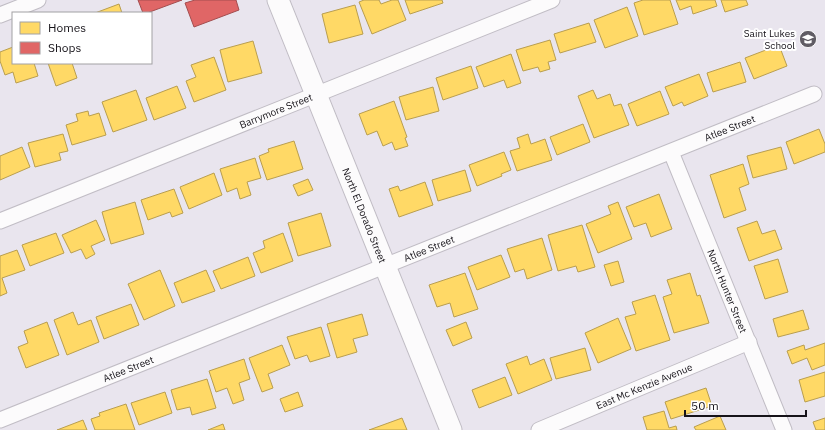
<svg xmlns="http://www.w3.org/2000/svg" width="825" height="430" font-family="'IBM Plex Sans',sans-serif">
  <rect width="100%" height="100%" fill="#e9e5ee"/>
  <g fill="#ffd966" stroke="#b99e4f">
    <path d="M364 0H379L381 4 392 0H398L406 20 372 34 359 2Z"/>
    <path d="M405 0H442L443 3 410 14Z"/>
    <path d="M643 0H670L678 24 644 35 634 3Z"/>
    <path d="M676 0H715L717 6 693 14 691 6 680 10Z"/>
    <path d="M721 0H746L748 5 725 12Z"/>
    <path d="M119 4 122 13H95Z"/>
    <path d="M355 5 363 34 329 43 322 14Z"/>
    <path d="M627 7 638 36 605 48 594 20Z"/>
    <path d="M589 23 596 42 560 53 554 34Z"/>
    <path d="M550 40 556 60 548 62 550 69 540 72 538 67 523 71 516 50Z"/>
    <path d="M253 41 262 73 228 82 220 50Z"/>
    <path d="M779 45 787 66 754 79 745 58Z"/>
    <path d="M13 47V63H34L38 76 16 83 13 72 5 75 0 61V52Z"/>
    <path d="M511 54 521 83 507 88 504 80 484 87 476 67Z"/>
    <path d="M214 57 226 90 194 102 186 81 196 77 191 65Z"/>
    <path d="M740 62 746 82 713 92 707 73Z"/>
    <path d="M48 63H72L77 78 56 86Z"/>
    <path d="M471 66 478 88 443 100 436 78Z"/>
    <path d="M699 74 708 96 684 106 682 102 673 106 665 87Z"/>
    <path d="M177 86 186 108 154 120 146 98Z"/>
    <path d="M433 87 439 111 406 120 399 97Z"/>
    <path d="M136 90 147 120 113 132 102 102Z"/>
    <path d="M593 90 597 99 610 94 614 106 621 104 629 125 594 138 578 96Z"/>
    <path d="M660 91 669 114 637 126 628 104Z"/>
    <path d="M394 101 407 137 405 138 408 146 395 150 392 142 383 146 377 131 367 135 359 114Z"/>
    <path d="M88 111 89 116 99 113 106 135 72 145 66 125 78 121 76 114Z"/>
    <path d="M583 124 590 142 557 155 550 137Z"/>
    <path d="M819 129 825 144V152L794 164 786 142Z"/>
    <path d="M63 134 68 151 59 153 61 160 35 167 28 143Z"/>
    <path d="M528 134 531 144 545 139 552 160 517 171 510 151 520 148 517 138Z"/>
    <path d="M294 141 303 169 267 180 259 156 269 152 268 149Z"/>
    <path d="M22 147 30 167 0 180V156Z"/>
    <path d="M781 147 787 169 753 178 747 156Z"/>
    <path d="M504 152 511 170 501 174 502 176 477 186 469 165Z"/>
    <path d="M255 158 261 178 247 182 251 195 240 199 237 188 227 192 220 169Z"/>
    <path d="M743 164 749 184 739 188 746 210 724 218 710 175Z"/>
    <path d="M465 170 471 191 438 201 432 180Z"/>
    <path d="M214 173 222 195 189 209 180 187Z"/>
    <path d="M308 179 313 190 298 196 293 185Z"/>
    <path d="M425 182 433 205 399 217 389 189 398 186 400 191Z"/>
    <path d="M174 189 183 213 172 217 170 212 148 220 141 200Z"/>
    <path d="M659 194 672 229 651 237 646 223 634 227 626 207Z"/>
    <path d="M135 202 144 234 111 244 102 212Z"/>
    <path d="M618 202 632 239 598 253 586 224 611 214 608 206Z"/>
    <path d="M321 213 331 246 298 256 288 223Z"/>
    <path d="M96 220 105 240 91 246 95 254 86 259 81 249 71 253 62 235Z"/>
    <path d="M757 221 762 234 775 230 782 249 749 261 737 228Z"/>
    <path d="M582 225 595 267 578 272 576 266 558 271 548 235Z"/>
    <path d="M56 233 64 253 30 266 22 245Z"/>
    <path d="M283 233 293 261 261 273 253 253 265 248 263 241Z"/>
    <path d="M542 238 552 270 527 279 524 269 515 272 507 249Z"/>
    <path d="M17 250 25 270 2 278 7 293 0 296V256Z"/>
    <path d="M501 255 510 277 477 290 468 267Z"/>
    <path d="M248 257 255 276 221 289 213 271Z"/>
    <path d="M778 259 788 292 765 299 754 266Z"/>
    <path d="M618 261 624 282 611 286 604 265Z"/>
    <path d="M160 270 175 306 144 320 128 284Z"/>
    <path d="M206 270 215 291 182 303 174 283Z"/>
    <path d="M465 273 478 309 454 317 450 303 437 307 429 285Z"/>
    <path d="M690 273 697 296 700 295 709 323 674 333 663 297 672 294 667 280Z"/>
    <path d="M655 295 670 340 636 351 625 317 636 314 632 302Z"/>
    <path d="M131 304 139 325 104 339 96 317Z"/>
    <path d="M803 310 809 329 778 337 773 319Z"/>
    <path d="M73 312 78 325 91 320 99 342 67 355 54 320Z"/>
    <path d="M362 314 368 335 353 339 357 352 337 358 327 324Z"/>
    <path d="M618 318 631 349 598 363 585 333Z"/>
    <path d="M47 322 59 355 26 368 18 347 28 343 24 331Z"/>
    <path d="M466 322 472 338 453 346 446 330Z"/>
    <path d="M321 327 330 356 310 362 307 355 295 359 287 337Z"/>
    <path d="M825 343V365L812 370 807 358 792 364 787 351 804 345 805 350Z"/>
    <path d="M282 345 290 365 268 374 273 388 262 392 249 358Z"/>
    <path d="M585 348 591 370 556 379 550 358Z"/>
    <path d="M527 356 530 365 544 359 552 380 518 394 506 364Z"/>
    <path d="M244 359 250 379 239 383 244 400 233 404 227 388 216 392 209 371Z"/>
    <path d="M825 372V396L805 402 799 380Z"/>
    <path d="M505 377 512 395 479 408 472 390Z"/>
    <path d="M207 379 216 408 192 415 190 407 177 410 171 390Z"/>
    <path d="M706 388 712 406 671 419 665 402Z"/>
    <path d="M165 392 172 413 139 425 131 403Z"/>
    <path d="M298 392 303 406 285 412 280 399Z"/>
    <path d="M126 404 135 430H95L91 419 100 416 99 413Z"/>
    <path d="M664 411 669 428 676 426 677 430H647L643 417Z"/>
    <path d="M720 416 726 430H696L694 427Z"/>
    <path d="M402 418 407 430H369Z"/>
    <path d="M825 418V430H816L813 422Z"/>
    <path d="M83 420 87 430H57Z"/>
    <path d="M223 424 225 430H208Z"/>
  </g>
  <g fill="#e06666" stroke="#a34d4f">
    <path d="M138 0H182L147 13H143Z"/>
    <path d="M195 0H236L239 10 194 27 185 3Z"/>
  </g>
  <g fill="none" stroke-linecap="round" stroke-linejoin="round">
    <defs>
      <g id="street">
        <path d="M0 15 38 0"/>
        <path id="s1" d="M671 152 784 430"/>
        <path id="s2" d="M0 221 552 0"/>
        <path id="s3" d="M0 420 814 94"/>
        <path id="s4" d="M539 430 749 342"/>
      </g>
      <g id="secondary">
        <path id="s5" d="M278 0 451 430"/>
      </g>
    </defs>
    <use href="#street" stroke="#c1bdc5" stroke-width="17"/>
    <use href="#secondary" stroke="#c1bdc5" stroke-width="23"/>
    <use href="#street" stroke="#fcfbfc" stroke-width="15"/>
    <use href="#secondary" stroke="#fcfbfc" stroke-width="21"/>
  </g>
  <defs>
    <symbol id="school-disc" viewBox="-11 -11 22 22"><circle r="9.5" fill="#605c64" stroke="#fff"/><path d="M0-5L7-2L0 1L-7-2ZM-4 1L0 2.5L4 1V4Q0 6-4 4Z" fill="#fff"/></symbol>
  </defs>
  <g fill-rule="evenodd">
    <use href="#school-disc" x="798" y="29" width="20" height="20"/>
  </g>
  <g text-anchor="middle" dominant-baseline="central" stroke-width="4" stroke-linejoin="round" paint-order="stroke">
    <g font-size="10" fill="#161319" stroke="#fff" text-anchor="end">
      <text x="795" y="33">Saint Lukes<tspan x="795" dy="12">School</tspan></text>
    </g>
    <g font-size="10" fill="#161319" stroke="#fff">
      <text stroke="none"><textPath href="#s2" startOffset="297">Barrymore Street</textPath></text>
      <text stroke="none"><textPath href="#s3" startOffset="786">Atlee Street</textPath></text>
      <text stroke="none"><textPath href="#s5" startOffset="232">North El Dorado Street</textPath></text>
      <text stroke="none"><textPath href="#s3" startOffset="462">Atlee Street</textPath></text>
      <text stroke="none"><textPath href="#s1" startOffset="150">North Hunter Street</textPath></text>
      <text stroke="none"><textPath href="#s3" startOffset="138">Atlee Street</textPath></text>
      <text stroke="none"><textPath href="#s4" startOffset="114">East Mc Kenzie Avenue</textPath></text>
    </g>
  </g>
  <rect x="12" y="12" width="140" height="52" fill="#ffffff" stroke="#a2a1a3"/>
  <rect x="20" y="22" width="20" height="12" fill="#ffd966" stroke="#a2a1a3"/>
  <text x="48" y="32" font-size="12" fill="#161319">Homes</text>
  <rect x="20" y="42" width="20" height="12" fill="#e06666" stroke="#a2a1a3"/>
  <text x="48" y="52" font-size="12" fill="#161319">Shops</text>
  <path d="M685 410v6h121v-6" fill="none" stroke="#161319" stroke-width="2"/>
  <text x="691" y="410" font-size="12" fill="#161319" stroke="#ffffff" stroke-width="3" paint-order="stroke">50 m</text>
</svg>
